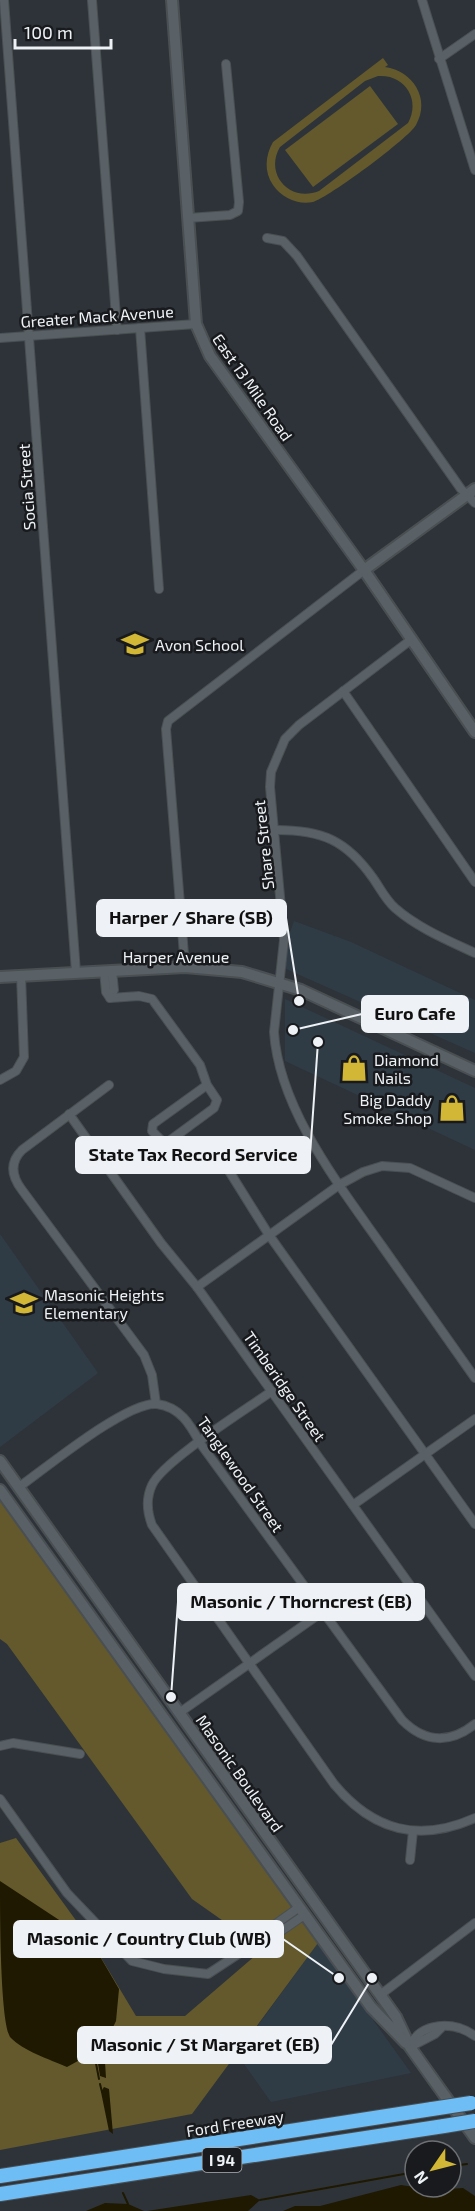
<svg xmlns="http://www.w3.org/2000/svg" width="475" height="2211" font-family="'Exo 2',sans-serif">
  <rect width="100%" height="100%" fill="#2d3338"/>
  <g fill="#303c45">
    <path d="M294 921 351 942 475 1000V1053L284 968 286 944Z"/>
    <path d="M285 999 475 1088V1150L285 1061Z"/>
    <path d="M0 1234 98 1373 0 1447Z"/>
    <path d="M318 1943 411 2073 271 2102 237 2054Z"/>
  </g>
  <g fill="#63592c" fill-rule="evenodd">
    <path d="M383 58 388 65 385 67C413 71 431 99 416 125 409 138 328 198 313 202 298 205 282 198 273 185 264 172 265 156 273 142ZM378 76C405 74 421 100 408 123L319 191C290 203 264 174 280 147L365 81Z"/>
    <path d="M370 86 398 124 313 187 285 150Z"/>
    <path d="M0 1498 318 1943 192 2114 0 2150V1843L16 1838 91 1941 136 2016H185L256 1955 246 1937 192 1899 7 1644 0 1639Z"/>
  </g>
  <g fill="#1f1901">
    <path d="M0 1881 91 1941 119 1989 116 2021 104 2046 106 2078 100 2076 96 2051 67 2067C49 2059 23 2051 10 2037 0 2020 0 1909 0 1881Z"/>
    <path d="M104 2087 109 2089 113 2134 109 2131 101 2092Z"/>
    <path d="M401 2185 434 2190 463 2188 475 2196V2211H283L295 2206H320Z"/>
    <path d="M251 2195 260 2200 248 2211H147Z"/>
    <path d="M105 2203 128 2204 144 2211H86Z"/>
  </g>
  <g fill="none" stroke-linecap="round" stroke-linejoin="round">
    <g stroke="#1f1901" stroke-width="2">
      <path d="M94 2053 99 2079"/>
      <path d="M100 2084 102 2092"/>
      <path d="M451 2166 467 2164"/>
      <path d="M123 2193 128 2204"/>
      <path d="M260 2200 415 2172"/>
    </g>
    <defs>
      <g id="street">
        <path d="M4 0 76 972"/>
        <path d="M92 0 117 330"/>
        <path d="M422 0 475 170"/>
        <path d="M439 59 475 34"/>
        <path d="M188 218 230 215 238 211 239 202 226 64"/>
        <path d="M267 238 283 241 297 256 461 489 475 503"/>
        <path d="M140 328 159 589"/>
        <path d="M0 338 196 324"/>
        <path d="M412 639 299 725 285 739 271 772 270 787 284 940 274 1032C279 1109 339 1185 382 1246 413 1290 444 1334 475 1378"/>
        <path d="M343 691 475 882"/>
        <path d="M276 830C322 830 346 840 373 878 380 888 386 900 395 908 418 928 447 940 475 953"/>
        <path d="M185 967 166 729 168 721 364 570"/>
        <path d="M104 971 106 992 110 998 114 990 112 970"/>
        <path d="M110 998 139 996 152 999 200 1065 207 1085 217 1100 214 1108 165 1144 152 1131 153 1124 207 1085"/>
        <path d="M0 1080 16 1071 24 1057 21 975"/>
        <path d="M109 1085 22 1150C9 1163 12 1177 22 1190L144 1355 152 1375 156 1404"/>
        <path d="M69 1114 161 1243 197 1287 475 1676"/>
        <path d="M229 1171 269 1235 475 1524"/>
        <path d="M197 1287 339 1185 363 1172 382 1166 410 1168 475 1198"/>
        <path d="M272 1391C247 1409 163 1461 152 1485 146 1498 147 1512 152 1525L334 1784C373 1831 419 1843 475 1818"/>
        <path d="M19 1487C46 1468 127 1401 157 1404 180 1407 190 1424 200 1443L402 1720C425 1743 450 1744 475 1724"/>
        <path d="M353 1505 475 1419"/>
        <path d="M179 1713 321 1613"/>
        <path d="M0 1746 13 1743 80 1754"/>
        <path d="M0 1799 67 1893 132 1961 164 1969 208 1974 249 1947"/>
        <path d="M410 1860 413 1831"/>
        <path d="M298 1908 256 1938 249 1947 261 1945 303 1916"/>
        <path d="M380 1995 475 1923"/>
        <path d="M410 2047C420 2021 454 2021 475 2036"/>
        <path d="M410 2047 435 2034 442 2027"/>
      </g>
      <g id="secondary">
        <path d="M172 0 196 324 210 356 364 570 475 732"/>
        <path d="M364 570 475 489"/>
        <path d="M0 977 185 967 242 972 301 990 475 1071"/>
        <path d="M0 1461 396 2017 410 2047 475 2138"/>
        <path d="M0 1490 371 2007 406 2043"/>
      </g>
      <g id="highway">
        <path d="M0 2176 432 2109"/>
        <path d="M0 2194 444 2126"/>
      </g>
    </defs>
    <use href="#street" stroke="#494f53" stroke-width="10"/>
    <use href="#secondary" stroke="#494f53" stroke-width="14"/>
    <use href="#highway" stroke="#494f53" stroke-width="16"/>
    <use href="#street" stroke="#5a6166" stroke-width="8"/>
    <use href="#secondary" stroke="#5a6166" stroke-width="10"/>
    <use href="#highway" stroke="#6ebdf5" stroke-width="14"/>
    <defs>
      <g id="highway-bridge">
        <path d="M432 2109 471 2103"/>
        <path d="M444 2126 475 2121"/>
      </g>
    </defs>
    <use href="#highway-bridge" stroke="#494f53" stroke-width="16" stroke-linecap="butt"/>
    <use href="#highway-bridge" stroke="#6ebdf5" stroke-width="14"/>
  </g>
  <defs>
    <symbol id="school-bare" viewBox="-9 -9 18 18"><path d="M0-5L7-2L0 1L-7-2ZM-4 1L0 2.5L4 1V4Q0 6-4 4Z" fill="#d2b736" stroke="#181a1d" stroke-width="2.5" paint-order="stroke"/></symbol>
    <symbol id="shop-bare" viewBox="-9 -9 18 18"><path d="M-5-2.5h2.3a2.7 3.5 0 0 1 5.4 0H5L5.5 6h-11ZM-1.5-2.5h3a1.5 2.3 0 0 0-3 0Z" fill="#d2b736" stroke="#181a1d" stroke-width="2.5" paint-order="stroke"/></symbol>
  </defs>
  <g fill-rule="evenodd">
    <use href="#school-bare" x="116" y="625" width="38" height="38"/>
    <use href="#shop-bare" x="335" y="1049" width="38" height="38"/>
    <use href="#shop-bare" x="433" y="1089" width="38" height="38"/>
    <use href="#school-bare" x="5" y="1284" width="38" height="38"/>
  </g>
  <g text-anchor="middle" dominant-baseline="central" stroke-width="5" stroke-linejoin="round" paint-order="stroke">
    <rect fill="#181a1d" stroke="#aeb1b5" stroke-width="1.5" x="202.5" y="2148" width="39" height="24" rx="4.5"/>
    <g font-size="15" font-weight="bold" fill="#eef2f6">
      <text x="222" y="2160">I 94</text>
    </g>
    <g font-size="16" fill="#eef2f6" stroke="#181a1d">
      <text transform="translate(97 316) rotate(-4)">Greater Mack Avenue</text>
      <text transform="translate(253 387) rotate(55)">East 13 Mile Road</text>
      <text transform="translate(26 487) rotate(-94)">Socia Street</text>
      <text transform="translate(263 845) rotate(-96)">Share Street</text>
      <text x="176" y="956">Harper Avenue</text>
      <text transform="translate(285 1386) rotate(55)">Timberidge Street</text>
      <text transform="translate(241 1474) rotate(55)">Tanglewood Street</text>
      <text transform="translate(240 1773) rotate(55)">Masonic Boulevard</text>
      <text transform="translate(235 2123) rotate(-9)">Ford Freeway</text>
    </g>
    <g font-size="16" fill="#eef2f6" stroke="#181a1d" text-anchor="start">
      <text x="155" y="644">Avon School</text>
      <text x="374" y="1059">Diamond<tspan x="374" dy="18">Nails</tspan></text>
      <text x="432" y="1099" text-anchor="end">Big Daddy<tspan x="432" dy="18">Smoke Shop</tspan></text>
      <text x="44" y="1294">Masonic Heights<tspan x="44" dy="18">Elementary</tspan></text>
    </g>
  </g>
  <path fill="none" stroke="#eef2f6" stroke-width="2" d="M299 1001L286 918M293 1030L362 1014M318 1042L310 1155M171 1697L178 1602M339 1978L283 1939M372 1978L331 2045"/>
  <g fill="#eef2f6" stroke="#181a1d" stroke-width="2">
    <circle cx="299" cy="1001" r="6"/>
    <circle cx="293" cy="1030" r="6"/>
    <circle cx="318" cy="1042" r="6"/>
    <circle cx="171" cy="1697" r="6"/>
    <circle cx="339" cy="1978" r="6"/>
    <circle cx="372" cy="1978" r="6"/>
  </g>
  <g fill="#eef2f6" stroke="#eef2f6" stroke-width="2">
    <rect x="97" y="900" width="189" height="36" rx="6"/>
    <rect x="362" y="996" width="106" height="36" rx="6"/>
    <rect x="76" y="1137" width="234" height="36" rx="6"/>
    <rect x="178" y="1584" width="246" height="36" rx="6"/>
    <rect x="14" y="1921" width="269" height="36" rx="6"/>
    <rect x="78" y="2027" width="253" height="36" rx="6"/>
  </g>
  <g font-size="18" text-anchor="middle" font-weight="bold" fill="#111">
    <text x="191" y="924">Harper / Share (SB)</text>
    <text x="415" y="1020">Euro Cafe</text>
    <text x="193" y="1161">State Tax Record Service</text>
    <text x="301" y="1608">Masonic / Thorncrest (EB)</text>
    <text x="149" y="1945">Masonic / Country Club (WB)</text>
    <text x="205" y="2051">Masonic / St Margaret (EB)</text>
  </g>
  <g transform="translate(433 2169) rotate(235)"><circle r="28" fill="#181a1d" stroke="#6e7074" stroke-width="1.5"/>
  <path d="M0-4.5L10 22L0 15L-10 22Z" fill="#d2b736"/>
  <text y="-9" font-size="16" font-weight="bold" text-anchor="middle" fill="#eef2f6">N</text>
  </g>
  <path d="M15 39v9h96v-9" fill="none" stroke="#eef2f6" stroke-width="3"/>
  <text x="24" y="39" font-size="18" fill="#eef2f6" stroke="#181a1d" stroke-width="4.5" paint-order="stroke">100 m</text>
</svg>
